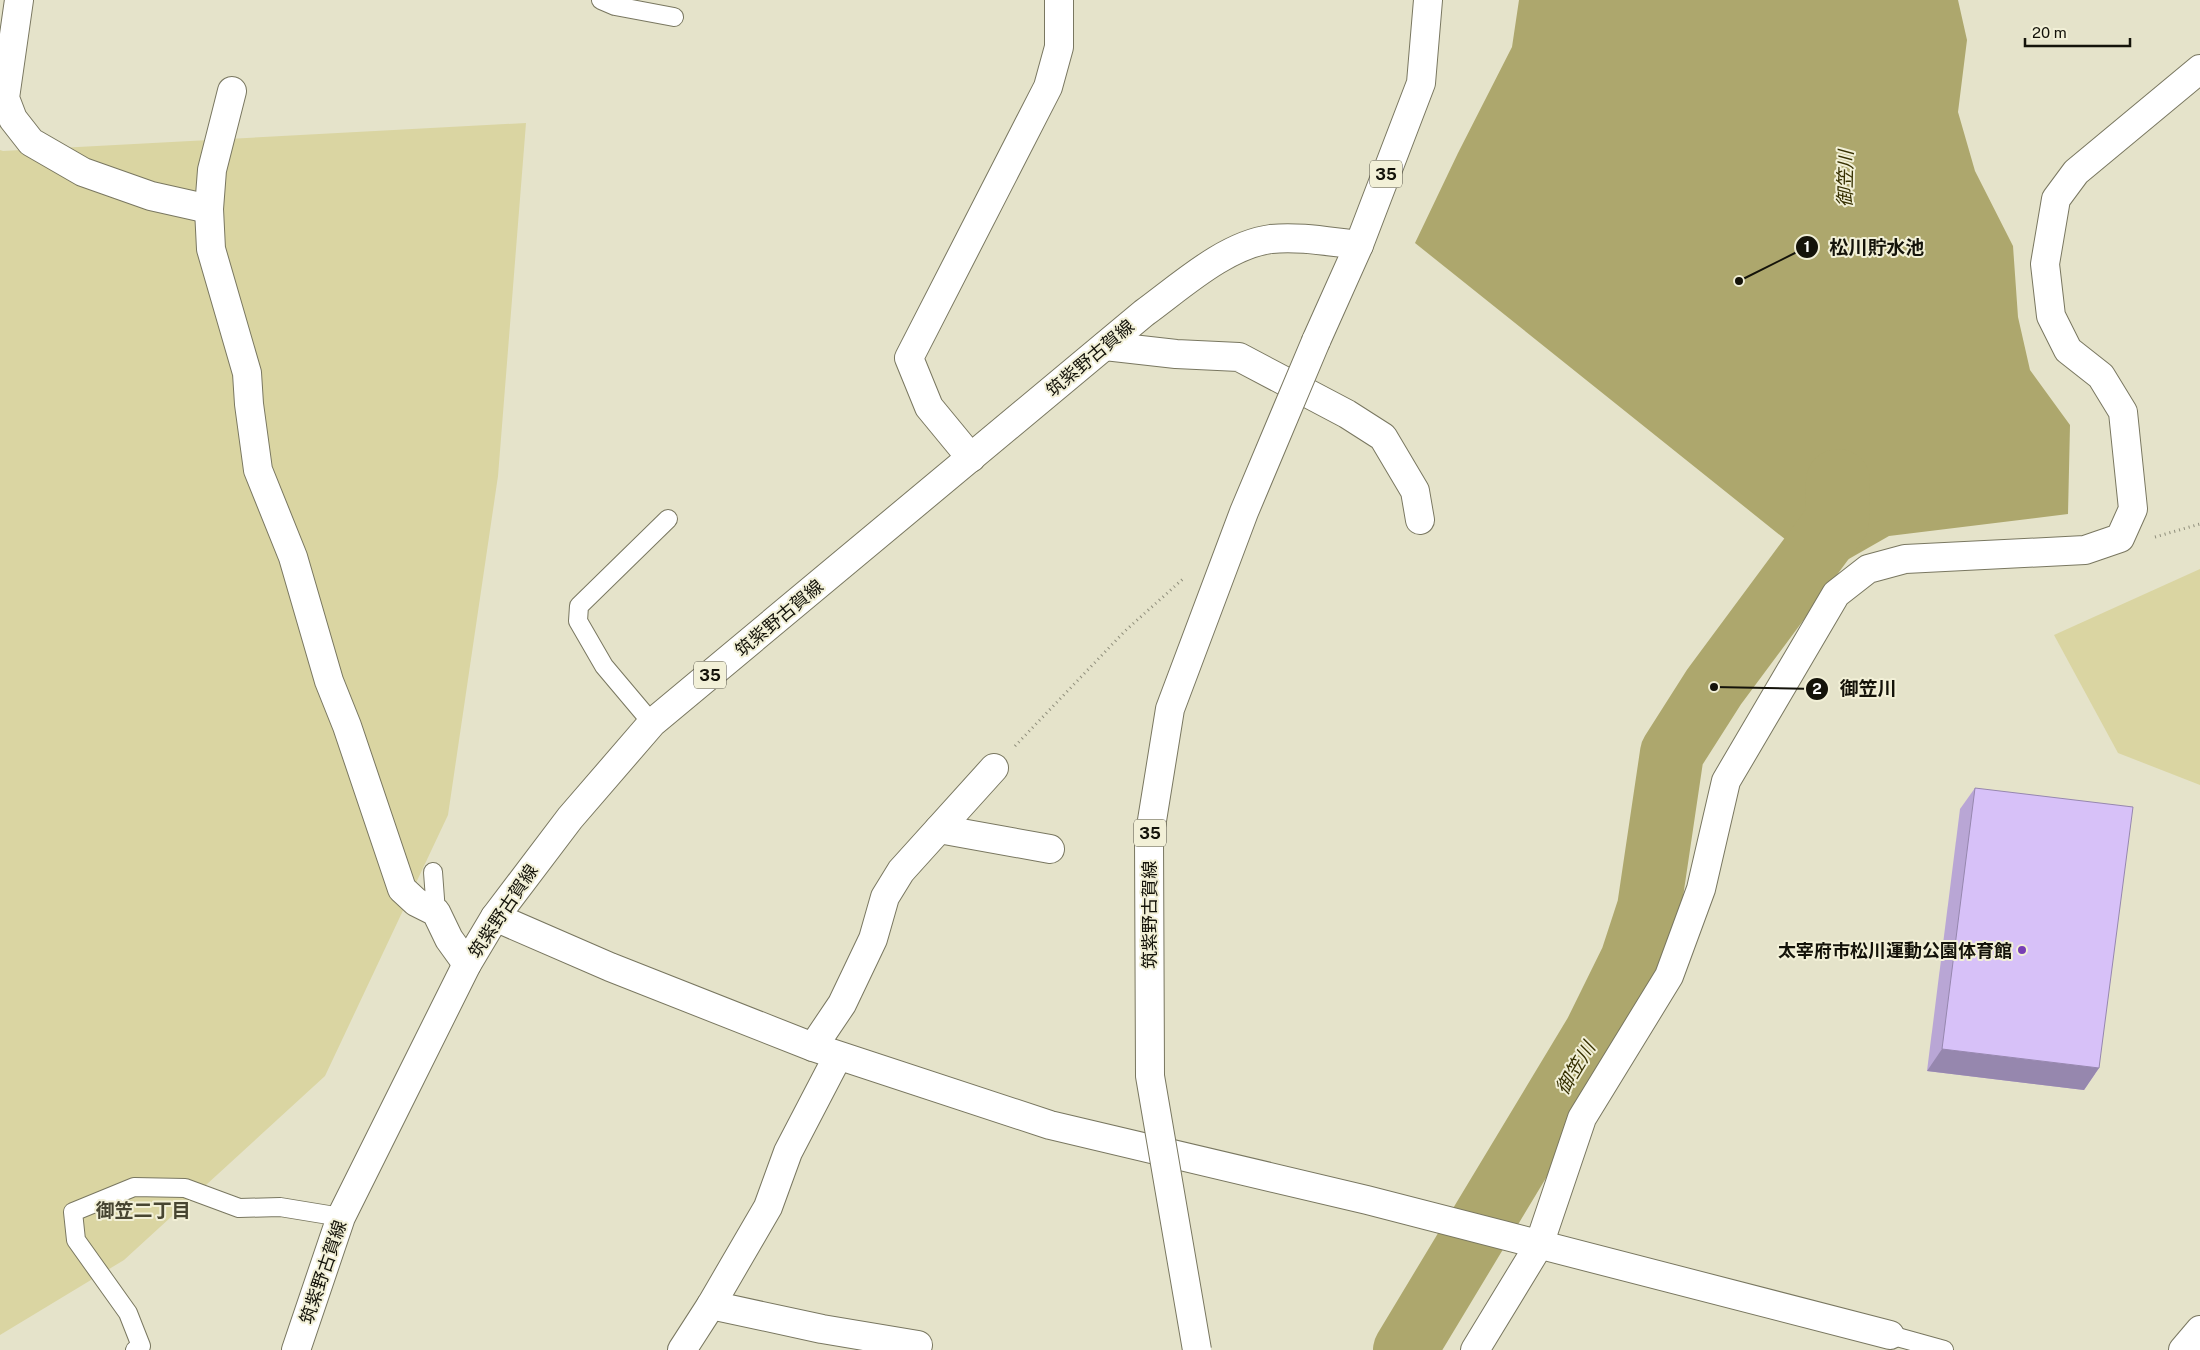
<svg xmlns="http://www.w3.org/2000/svg" width="2200" height="1350" font-family="'Public Sans','Noto Sans JP',sans-serif">
  <rect width="100%" height="100%" fill="#e5e3ca"/>
  <g fill="#dad5a2">
    <path d="M526 123 498 476 448 815 325 1076 124 1260 0 1335V150L3 151Z"/>
    <path d="M2200 569V785L2118 753 2054 635Z"/>
  </g>
  <path fill="#ada76d" d="M1519 0H1958L1967 40 1958 112 1975 171 2013 246 2018 317 2030 370 2070 425 2068 514 1889 536 1826 572 1415 243 1458 153 1512 47Z"/>
  <g fill="none" stroke-linecap="round" stroke-linejoin="round">
    <path stroke="#ada76d" stroke-width="64" d="M1405 1350 1596 1033 1632 960 1649 908 1672 753 1714 687 1837 521 1838 481"/>
    <defs>
      <g id="service">
        <path d="M601 0 615 6 674 17"/>
        <path d="M652 723 604 666 578 621 579 606 668 519"/>
        <path d="M433 872 436 912"/>
        <path d="M1890 1335 1944 1350"/>
        <path d="M135 1350 141 1346 128 1313 76 1240 73 1212 134 1187 185 1188 239 1208 280 1207 341 1217"/>
      </g>
      <g id="minor">
        <path d="M19 0 5 98 13 119 31 142 83 172 151 196 209 209"/>
        <path d="M232 91 212 170 209 209 211 249 247 373 249 404 258 470 293 557 329 681 347 726 402 889 416 902 436 912 449 939 467 964"/>
        <path d="M1105 346 1176 354 1239 357 1347 414 1383 437 1415 491 1420 520"/>
        <path d="M971 458 929 407 909 358 1048 87 1059 47V0"/>
        <path d="M939 829 1050 849"/>
        <path d="M495 917 610 967 813 1047 1050 1125 1367 1200 1890 1335"/>
        <path d="M813 1047 842 1004 873 939 885 897 901 871 994 768"/>
        <path d="M711 1305 822 1329 918 1345"/>
        <path d="M682 1350 711 1305 768 1207 788 1152 838 1056"/>
        <path d="M1475 1350 1539 1245 1582 1118 1669 976 1701 889 1726 781 1836 594 1868 569 1905 559 2085 550 2120 538 2133 509 2123 412 2101 376 2068 350 2051 316 2045 264 2056 199 2076 172 2200 69"/>
        <path d="M2183 1350 2200 1330"/>
      </g>
      <g id="primary">
        <path d="M1316 341 1359 245 1421 83 1428 0"/>
        <path d="M296 1350 341 1217 467 964 495 917 570 818 652 723 1144 313C1180 287 1225 245 1271 239 1300 236 1330 242 1359 245"/>
      </g>
    </defs>
    <use href="#service" stroke="#797760" stroke-width="20"/>
    <use href="#minor" stroke="#797760" stroke-width="30"/>
    <use href="#primary" stroke="#797760" stroke-width="30"/>
    <g stroke="#8f8e7b" stroke-width="3" stroke-dasharray="1 4" stroke-linecap="butt">
      <path d="M2155 537 2200 524"/>
      <path d="M1015 746 1125 631 1184 578"/>
    </g>
    <use href="#service" stroke="#fff" stroke-width="18"/>
    <use href="#minor" stroke="#fff" stroke-width="28"/>
    <use href="#primary" stroke="#fff" stroke-width="28"/>
    <defs>
      <path id="primary-bridge" d="M1197 1350 1150 1076 1149 839 1170 709 1244 512 1316 341"/>
    </defs>
    <use href="#primary-bridge" stroke="#797760" stroke-width="30" stroke-linecap="butt"/>
    <use href="#primary-bridge" stroke="#fff" stroke-width="28"/>
  </g>
  <path fill="#b9a6d5" d="M1975 788 2099 1068 2084 1090 1927 1071 1960 809Z"/>
  <path fill="#9687ae" d="M1942 1049 2099 1068 2084 1090 1927 1071Z"/>
  <path fill="#d7c1f8" stroke="#9687ae" d="M1975 788 2133 807 2099 1068 1942 1049Z"/>
  <circle fill="#783eb4" stroke="#f2f0d7" stroke-width="2" cx="2022" cy="950" r="5"/>
  <g text-anchor="middle" dominant-baseline="central" stroke-width="4" stroke-linejoin="round" paint-order="stroke">
    <g fill="#f2f0d7" stroke="#575548" stroke-width="1">
      <rect x="1370" y="160.5" width="32" height="27" rx="4"/>
      <rect x="694" y="661.5" width="32" height="27" rx="4"/>
      <rect x="1134" y="819.5" width="32" height="27" rx="4"/>
    </g>
    <g font-size="16" font-weight="bold" fill="#14130a">
      <text x="1386" y="174">35</text>
      <text x="710" y="675">35</text>
      <text x="1150" y="833">35</text>
    </g>
    <g font-size="18" fill="#14130a" stroke="#f2f0d7">
      <text transform="translate(1090 358) rotate(-40)">筑紫野古賀線</text>
      <text transform="translate(779 618) rotate(-40)">筑紫野古賀線</text>
      <text transform="translate(503 911) rotate(-56)">筑紫野古賀線</text>
      <text transform="translate(1149 915) rotate(-90)">筑紫野古賀線</text>
      <text transform="translate(323 1272) rotate(-71)">筑紫野古賀線</text>
    </g>
    <g font-size="18" font-weight="bold" fill="#14130a" stroke="#f2f0d7" text-anchor="end">
      <text x="2012" y="950">太宰府市松川運動公園体育館</text>
    </g>
    <g font-size="19" font-style="italic" fill="#363000" stroke="#f2f0d7">
      <text transform="translate(1845 179) rotate(-89)">御笠川</text>
      <text transform="translate(1575 1068) rotate(-59)">御笠川</text>
    </g>
    <g font-size="19" font-weight="bold" fill="#474531" stroke="#f2f0d7">
      <text x="143" y="1210">御笠二丁目</text>
    </g>
  </g>
  <path fill="none" stroke="#14130a" stroke-width="2" d="M1739 281L1807 247M1714 687L1817 689"/>
  <g fill="#14130a" stroke="#f2f0d7" stroke-width="2">
    <circle cx="1739" cy="281" r="5"/>
    <circle cx="1714" cy="687" r="5"/>
    <circle cx="1807" cy="247" r="12"/>
    <circle cx="1817" cy="689" r="12"/>
  </g>
  <g font-size="15" text-anchor="middle" font-weight="bold" fill="#fff">
    <text x="1807" y="252">1</text>
    <text x="1817" y="694">2</text>
  </g>
  <g font-size="19" text-anchor="middle" font-weight="bold" fill="#14130a" stroke="#f2f0d7" stroke-width="4" stroke-linejoin="round" paint-order="stroke">
    <text x="1877" y="254">松川貯水池</text>
    <text x="1868" y="695">御笠川</text>
  </g>
  <path d="M2025 38v8h105v-8" fill="none" stroke="#14130a" stroke-width="2.5"/>
  <text x="2032" y="38" font-size="15" fill="#14130a" stroke="#f2f0d7" stroke-width="4" paint-order="stroke">20 m</text>
</svg>
